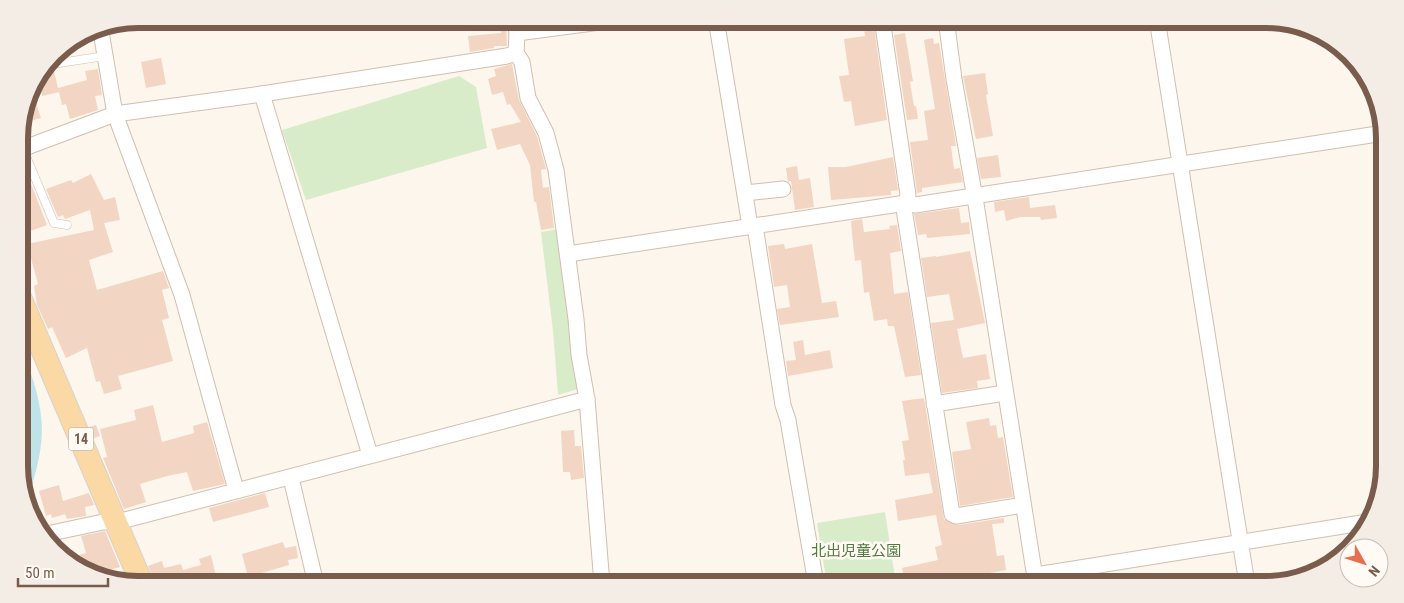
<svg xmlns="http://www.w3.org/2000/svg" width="1404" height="603" font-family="'Roboto Condensed','Noto Sans JP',sans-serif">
  <rect width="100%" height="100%" fill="#fdf6ec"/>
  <g fill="#d8ecc9">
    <path d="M459 76 476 87 487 148 306 200 282 130Z"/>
    <path d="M558 229 578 389 558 395 553 331 541 232Z"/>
    <path d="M885 512 896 584H827L817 523Z"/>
  </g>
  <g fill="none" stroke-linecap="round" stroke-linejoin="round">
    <path stroke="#bfe3e8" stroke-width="21" d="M20 374C35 417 35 441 21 485"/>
  </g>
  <g fill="#f3d5c3">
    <path d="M499 19H506L507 46H494V48L470 52 468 36 501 33Z"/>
    <path d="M863 19H873L887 120 855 126 851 101 844 102 839 76 849 75 844 39 865 36Z"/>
    <path d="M905 33 913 81 910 82 914 106H916L918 119 907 120 894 35Z"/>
    <path d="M933 38 934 44 939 43 955 139 956 146H951L954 169 960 168 963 182 922 188V192L917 193 910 142 928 140 924 111 935 109 924 40Z"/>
    <path d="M161 58 166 84 146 88 141 62Z"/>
    <path d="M512 64 519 100 537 136 546 169 541 170 543 188 549 187 554 228 541 230 536 202H534L530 165 520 144 497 150 491 129 521 122 510 104 507 105 503 92 492 95 488 79 496 76 494 69Z"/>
    <path d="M98 69 102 95 95 96 98 110 70 119 66 104 62 105 59 92 42 96 39 75 54 71 58 88 87 80 85 71Z"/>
    <path d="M985 73 988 94 986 95 993 136 976 139 963 76Z"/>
    <path d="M35 100 41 118 20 124 26 103Z"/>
    <path d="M998 155 1001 177 981 179 977 158Z"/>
    <path d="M893 157 898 190 891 191V195L831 200 828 167H846Z"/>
    <path d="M797 166 799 180 810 178 814 207 795 210 791 181 788 182 786 168Z"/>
    <path d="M91 174 104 200 115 197 120 220 104 223 113 252 89 260 97 290 163 271 169 288 162 290 169 318 162 320 173 361 118 376 122 389 104 394 100 381 96 382 87 348 66 358 52 327 48 329 37 305 34 286 38 284 27 244 94 230 90 210 65 219 63 215 58 217 46 189 71 180 73 183Z"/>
    <path d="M28 176 47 225 22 234 19 226V200L25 197 19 180Z"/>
    <path d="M1029 197 1030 208 1055 205 1057 218 1041 220 1040 217H1020L1006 221 1004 210 995 212 994 202Z"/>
    <path d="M959 208 961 223 969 222 970 234 927 238 926 234 918 235 914 214Z"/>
    <path d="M862 219 864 232 890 229 889 226 897 225 901 251 890 253 894 294 908 292 921 375 905 377 894 326H888L887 319 874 321 869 292 864 293 861 260 855 261 852 234 851 221Z"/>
    <path d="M784 244 785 249 812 244 822 303 836 301 839 317 780 325 777 309 790 307 787 285 774 287 768 246Z"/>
    <path d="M970 251 985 323 957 329 963 358 986 354 990 379 977 381 978 388 942 393 931 323 954 320 949 294 927 297 921 258 936 256V257Z"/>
    <path d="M803 340 805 355 830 350 833 368 788 376 786 361 796 360 793 342Z"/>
    <path d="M924 398 944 519 958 525 1004 518V523L992 524 997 556 1004 555 1006 570 947 581 946 574 906 584 902 568 938 560 935 547 942 545 936 515 898 521 895 500 933 493 929 473 905 476 903 460H905L902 441 909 440 902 401Z"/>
    <path d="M153 405 162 442 194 433 193 426 207 422 225 484 193 491 187 472 167 476 140 484 146 502 124 509 103 458 107 457 100 429 136 420 134 410Z"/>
    <path d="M989 418 990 426 996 425 998 438 1003 437 1013 497 960 506 952 452 971 449 966 422Z"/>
    <path d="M96 425 100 436 94 438 89 427Z"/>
    <path d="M574 430 575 446H581L584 478 571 480 570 472H563L561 431Z"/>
    <path d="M59 485 63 501 89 493 94 505 85 507 86 516 67 519 65 514 52 518 51 514 46 516 39 491Z"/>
    <path d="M265 493 269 507 213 522 209 508Z"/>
    <path d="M105 531 120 567 92 575 69 558 86 553 81 536Z"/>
    <path d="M283 542 285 548 296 546 298 558 288 560 289 565 248 577 242 554Z"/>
    <path d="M211 555 217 580 200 584H155L148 566 162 561 164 568 181 564 183 570 201 565 199 559Z"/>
  </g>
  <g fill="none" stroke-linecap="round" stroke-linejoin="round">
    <defs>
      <g id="lane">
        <path d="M46 65 105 56"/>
        <path d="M23 149 54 223 67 225"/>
      </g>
      <g id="street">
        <path d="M515 19 517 33 516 53 522 62 528 98 546 133 556 170 576 319 579 355 587 399 602 584"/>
        <path d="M716 19 750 226"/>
        <path d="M882 19 908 195 904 209 952 514 956 516 1023 505"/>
        <path d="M946 19 954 79 976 204 1036 584"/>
        <path d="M1157 19 1247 584"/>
        <path d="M100 26 115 114 182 295 236 490"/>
        <path d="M517 33 623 19"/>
        <path d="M262 94 370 455"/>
        <path d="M19 150 115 114 262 94 507 56 516 53"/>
        <path d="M745 193 783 189"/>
        <path d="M755 226 783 405 788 420 816 584"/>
        <path d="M568 254 906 203 915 205 1384 133"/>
        <path d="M934 404 1005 393"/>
        <path d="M291 478 316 584"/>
        <path d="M42 535 103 522 125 520 587 399"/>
        <path d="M1036 575 1368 522"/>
      </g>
      <path id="primary" d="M19 295 142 584"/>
    </defs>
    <use href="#lane" stroke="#d1beb0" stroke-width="9"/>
    <use href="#street" stroke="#d1beb0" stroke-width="17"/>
    <use href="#primary" stroke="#dad1cd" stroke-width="24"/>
    <use href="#lane" stroke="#fff" stroke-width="8"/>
    <use href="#street" stroke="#fff" stroke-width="15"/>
    <use href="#primary" stroke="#fbd9a5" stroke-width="22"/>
  </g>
  <g text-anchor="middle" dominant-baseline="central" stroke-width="5" stroke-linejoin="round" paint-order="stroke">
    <rect fill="#fffaf3" stroke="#a28b7f" stroke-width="1" x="68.5" y="427.5" width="25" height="23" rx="4"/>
    <g font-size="14" font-weight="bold" fill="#7a5c4d">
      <text x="81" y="439">14</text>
    </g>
    <g font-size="15" fill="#537a41" stroke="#fffaf3">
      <text x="856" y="551">北出児童公園</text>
    </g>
  </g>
  <path d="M0 0H1404V603H0ZM138 28H1266A110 110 0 0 1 1376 138V466A110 110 0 0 1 1266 576H138A110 110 0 0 1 28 466V138A110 110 0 0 1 138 28Z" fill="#f4ede6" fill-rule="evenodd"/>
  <path fill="none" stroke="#7a5c4d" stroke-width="6" d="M138 28H1266A110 110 0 0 1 1376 138V466A110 110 0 0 1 1266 576H138A110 110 0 0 1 28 466V138A110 110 0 0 1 138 28Z"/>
  <g transform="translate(1364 563) rotate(129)"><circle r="24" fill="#fffaf3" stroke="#cabbb1"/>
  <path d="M0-4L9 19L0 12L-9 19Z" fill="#e76f51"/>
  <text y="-8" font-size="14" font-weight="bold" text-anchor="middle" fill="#7a5c4d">N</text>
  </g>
  <path d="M18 578v8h90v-8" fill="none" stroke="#7a5c4d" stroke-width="2.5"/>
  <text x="25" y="578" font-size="15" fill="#7a5c4d" stroke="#fffaf3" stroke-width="4" paint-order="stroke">50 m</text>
</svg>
